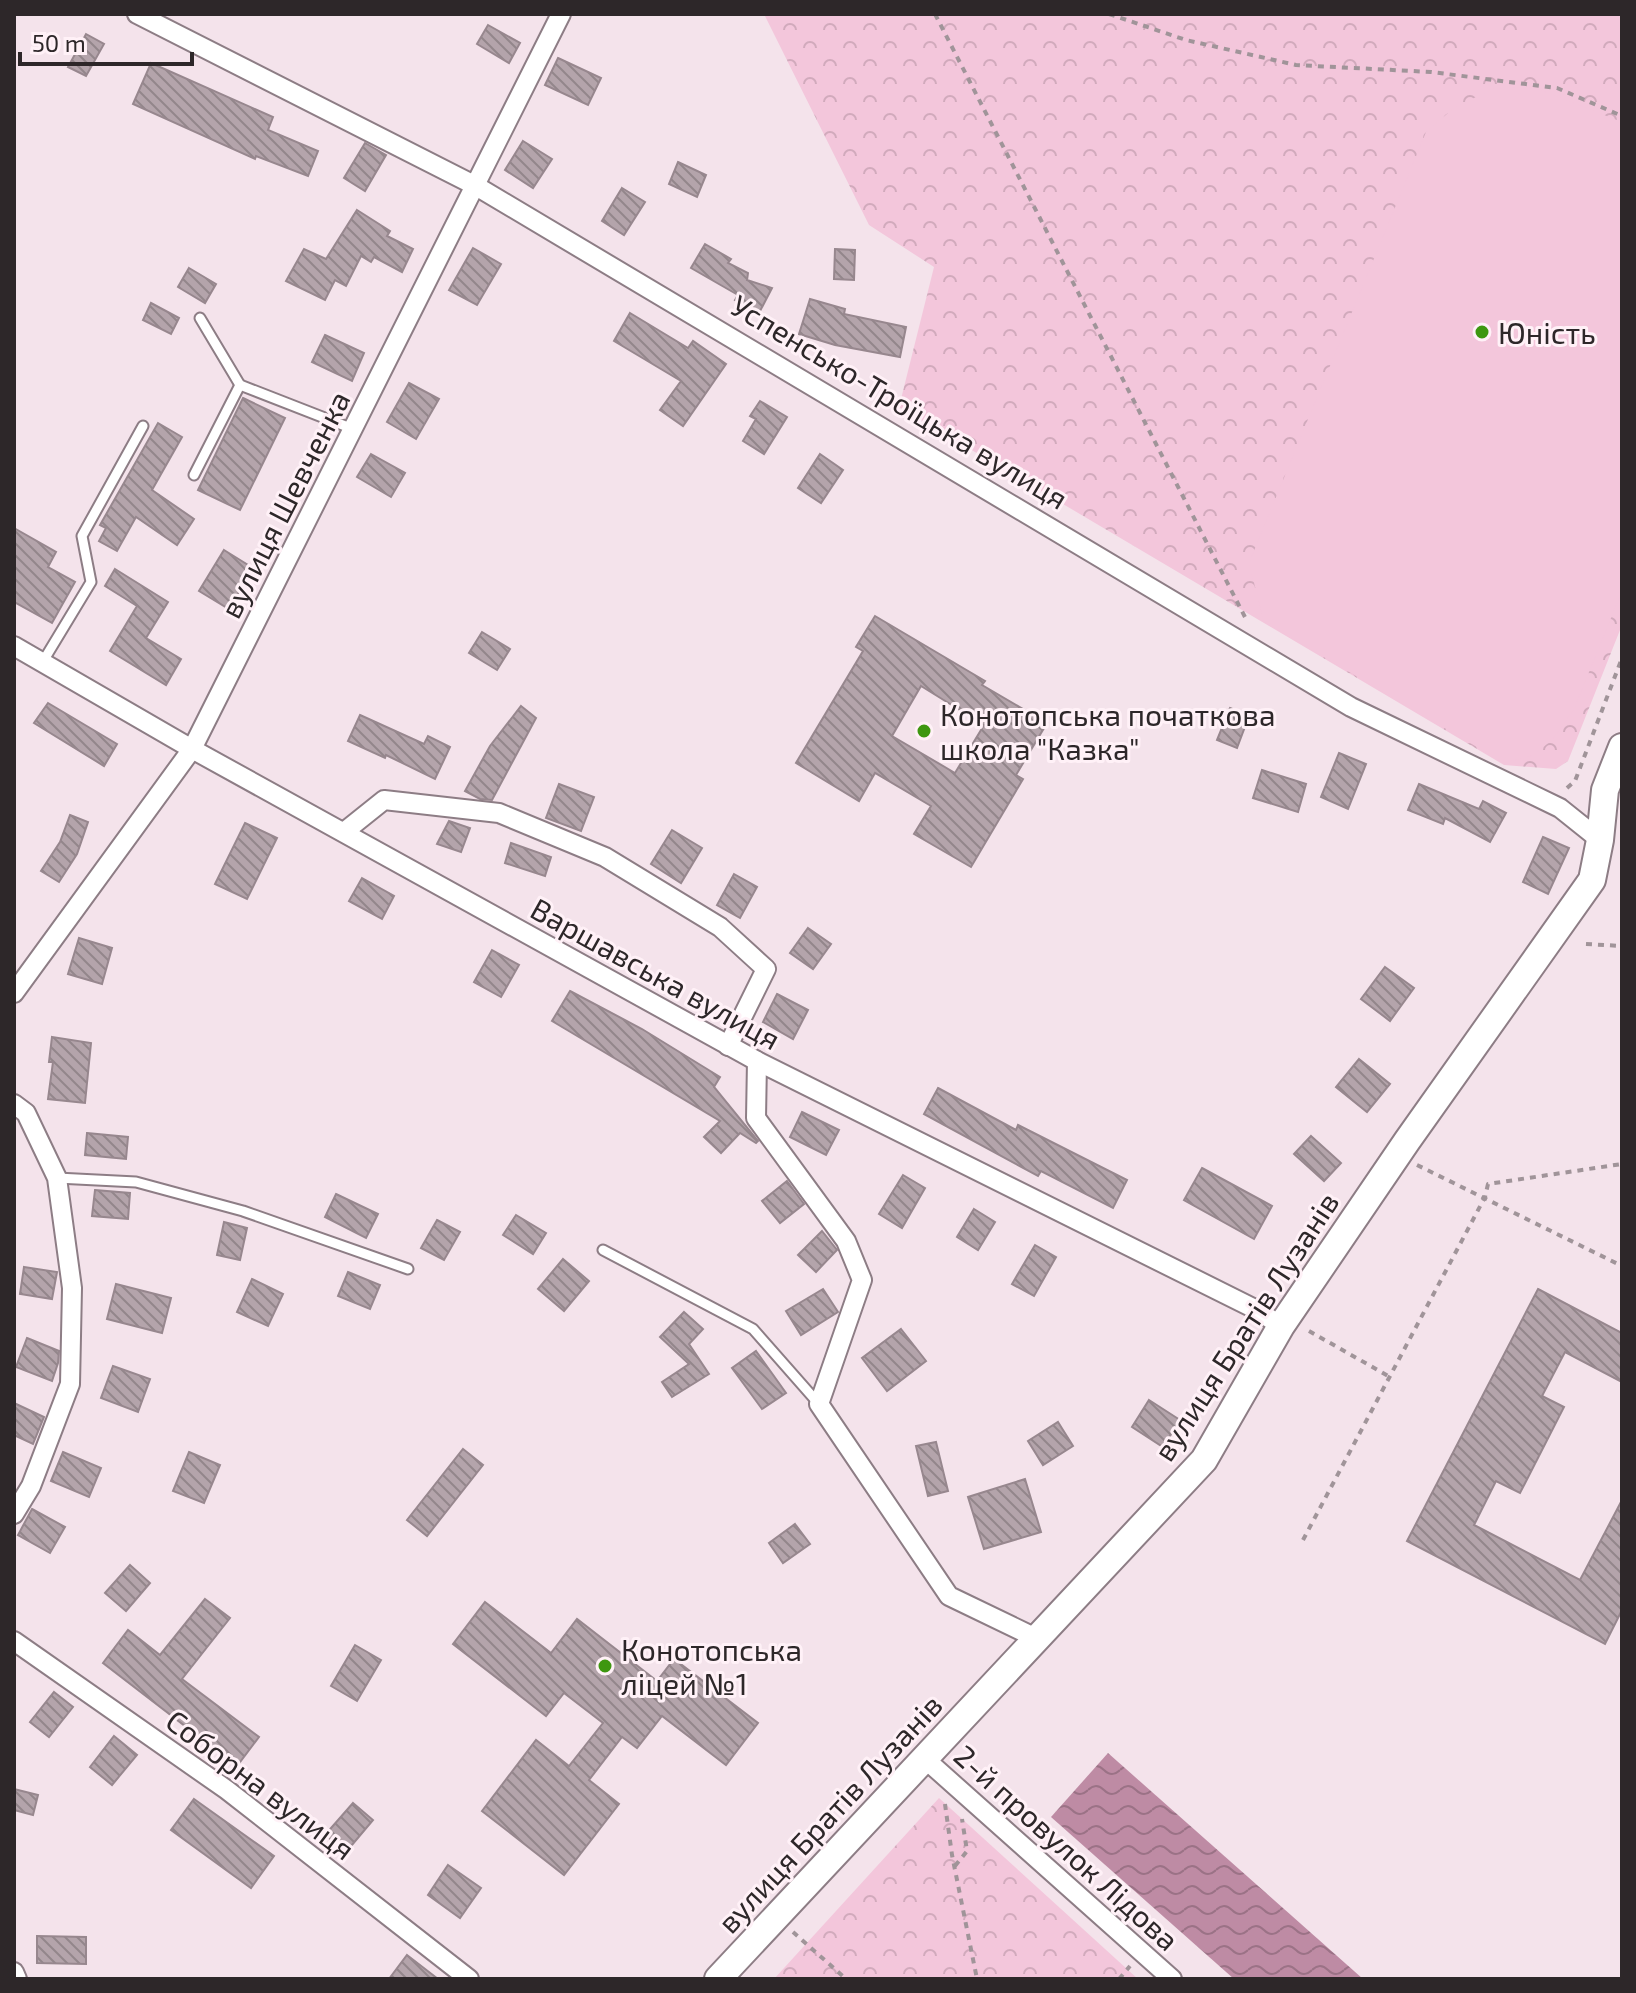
<svg xmlns="http://www.w3.org/2000/svg" width="1636" height="1993" font-family="'Exo 2',sans-serif">
  <defs>
    <pattern id="park-crowns" width="20" height="18" patternUnits="userSpaceOnUse" patternTransform="scale(2)"><rect width="20" height="18" fill="#f3c6db"/><path d="M2 6a3 3 0 1 1 6 0M12 15a3 3 0 1 1 6 0" fill="none" stroke="#d1aabc"/></pattern>
    <pattern id="water-waves" width="16" height="10" patternUnits="userSpaceOnUse" patternTransform="scale(2)"><rect width="16" height="10" fill="#be8ba4"/><path d="M0 5q4-4 8 0t8 0" fill="none" stroke="#9b7286"/></pattern>
    <pattern id="building-back-hatch" width="6" height="6" patternUnits="userSpaceOnUse" patternTransform="scale(2)"><rect width="6" height="6" fill="#b4a4ab"/><path d="M-1 5l2 2M0 0l6 6M5-1l2 2" fill="none" stroke="#93868b"/></pattern>
  </defs>
  <rect width="100%" height="100%" fill="#f4e3eb"/>
  <g fill="url(#park-crowns)">
    <path d="M764 14H1622V625L1568 761 1556 769 1504 765 899 407 934 267 869 225Z"/>
    <path d="M939 1798 1138 1979H774Z"/>
  </g>
  <path fill="#f3c6db" d="M1533 87 1622 122V591L1574 709 1553 739 1534 755 1504 763 1264 622 1249 563 1426 132 1455 107 1493 89Z"/>
  <path fill="url(#water-waves)" d="M1108 1753 1363 1979H1234L1051 1817Z"/>
  <g fill="url(#building-back-hatch)" stroke="#97878e" stroke-width="2" fill-rule="evenodd">
    <path d="M488 25 520 43 509 63 477 44Z"/>
    <path d="M86 34 104 44 86 76 68 67Z"/>
    <path d="M558 58 601 78 588 105 545 85Z"/>
    <path d="M151 63 273 117 268 130 318 151 308 176 256 156 255 159 133 104Z"/>
    <path d="M523 141 552 159 533 188 505 170Z"/>
    <path d="M365 143 386 155 365 191 344 178Z"/>
    <path d="M678 162 706 175 697 197 669 184Z"/>
    <path d="M622 188 645 202 624 235 602 221Z"/>
    <path d="M357 210 390 231 387 236 413 249 402 272 374 257 371 262 361 256 346 286 335 280 325 300 286 281 304 249 326 259Z"/>
    <path d="M705 244 731 259 728 263 748 273 747 280 772 288 759 313 735 300 738 295 691 268Z"/>
    <path d="M473 248 501 264 477 305 449 290Z"/>
    <path d="M835 249 855 250 854 280 834 279Z"/>
    <path d="M189 268 216 284 205 303 178 287Z"/>
    <path d="M810 299 845 309 844 314 906 327 900 357 835 345 799 334Z"/>
    <path d="M151 303 179 318 171 334 143 320Z"/>
    <path d="M630 313 688 348 693 341 726 364 683 426 660 410 681 381 614 341Z"/>
    <path d="M325 335 364 353 352 381 312 362Z"/>
    <path d="M409 383 439 399 416 439 387 422Z"/>
    <path d="M243 398 285 418 240 510 198 490Z"/>
    <path d="M760 401 787 417 764 454 743 441 756 419 750 416Z"/>
    <path d="M158 423 182 437 152 490 194 519 177 545 136 517 117 551 99 541 106 528 100 525Z"/>
    <path d="M371 454 405 473 391 497 357 477Z"/>
    <path d="M820 454 843 470 821 503 798 488Z"/>
    <path d="M14 528 56 552 48 567 75 582 52 623 14 602Z"/>
    <path d="M224 550 253 568 229 609 199 591Z"/>
    <path d="M115 569 168 602 146 638 181 659 166 685 110 651 137 606 105 586Z"/>
    <path d="M875 616 985 681 982 685 1047 723 1016 775 1023 779 971 867 914 834 931 806 875 773 859 801 796 763 863 651 856 647ZM921 686 984 725 955 773 892 736Z"/>
    <path d="M482 632 510 649 497 670 469 653Z"/>
    <path d="M48 703 117 744 104 766 34 723Z"/>
    <path d="M521 706 536 718 492 800 480 799 465 791 490 746Z"/>
    <path d="M1230 708 1249 716 1237 748 1217 740Z"/>
    <path d="M360 715 424 744 428 736 450 747 435 779 386 755 385 758 348 741Z"/>
    <path d="M1339 753 1366 764 1348 809 1321 797Z"/>
    <path d="M1262 770 1306 784 1298 812 1253 798Z"/>
    <path d="M559 784 594 797 581 831 546 818Z"/>
    <path d="M1419 784 1479 809 1483 801 1506 813 1490 842 1445 818 1443 824 1408 810Z"/>
    <path d="M70 815 88 822 77 854 59 882 41 871 60 842Z"/>
    <path d="M449 821 470 828 461 852 437 844Z"/>
    <path d="M245 823 277 838 247 899 215 884Z"/>
    <path d="M672 830 702 848 681 883 651 864Z"/>
    <path d="M1543 837 1569 848 1548 894 1523 882Z"/>
    <path d="M511 843 551 857 545 876 505 863Z"/>
    <path d="M734 874 757 887 740 918 717 905Z"/>
    <path d="M362 878 394 896 382 919 349 901Z"/>
    <path d="M808 928 831 944 813 969 790 953Z"/>
    <path d="M79 938 112 948 102 984 68 974Z"/>
    <path d="M492 950 519 965 501 997 474 982Z"/>
    <path d="M1385 967 1414 988 1390 1021 1361 999Z"/>
    <path d="M570 991 642 1029 720 1077 714 1087 758 1141 756 1143 740 1133 721 1153 704 1137 720 1121 552 1021Z"/>
    <path d="M777 994 808 1010 793 1039 763 1022Z"/>
    <path d="M52 1037 91 1043 85 1103 48 1099 53 1062H49Z"/>
    <path d="M1359 1059 1390 1084 1367 1112 1336 1087Z"/>
    <path d="M938 1088 1016 1130 1018 1125 1127 1180 1113 1208 1041 1171 1038 1176 924 1114Z"/>
    <path d="M802 1112 839 1130 826 1155 790 1137Z"/>
    <path d="M87 1133 128 1137 126 1159 85 1155Z"/>
    <path d="M1311 1136 1341 1163 1324 1181 1294 1154Z"/>
    <path d="M1202 1168 1272 1206 1254 1239 1184 1200Z"/>
    <path d="M903 1175 925 1188 902 1228 879 1214Z"/>
    <path d="M787 1181 804 1204 780 1223 762 1201Z"/>
    <path d="M95 1190 130 1193 128 1219 92 1216Z"/>
    <path d="M336 1194 378 1214 366 1238 325 1217Z"/>
    <path d="M974 1209 995 1222 978 1250 957 1237Z"/>
    <path d="M516 1215 546 1233 533 1254 503 1235Z"/>
    <path d="M437 1220 460 1232 444 1260 421 1248Z"/>
    <path d="M224 1222 247 1228 240 1260 217 1255Z"/>
    <path d="M822 1231 837 1250 816 1272 798 1255Z"/>
    <path d="M1035 1245 1056 1257 1034 1296 1012 1284Z"/>
    <path d="M563 1259 589 1281 564 1311 538 1289Z"/>
    <path d="M24 1267 57 1272 52 1299 20 1294Z"/>
    <path d="M348 1272 380 1285 370 1309 338 1296Z"/>
    <path d="M252 1279 283 1294 268 1326 237 1312Z"/>
    <path d="M116 1284 171 1298 162 1333 107 1319Z"/>
    <path d="M823 1289 838 1312 801 1335 786 1311Z"/>
    <path d="M1538 1289 1622 1333V1382L1565 1352 1542 1396 1564 1407 1520 1493 1496 1481 1474 1525 1580 1580 1622 1500V1610L1605 1644 1407 1541Z"/>
    <path d="M684 1312 703 1329 689 1344 709 1374 672 1397 662 1382 689 1364 660 1337Z"/>
    <path d="M901 1329 926 1361 887 1391 862 1358Z"/>
    <path d="M27 1338 59 1351 58 1363 52 1381 16 1367Z"/>
    <path d="M756 1351 786 1393 762 1409 732 1368Z"/>
    <path d="M113 1366 150 1379 138 1412 101 1398Z"/>
    <path d="M1149 1400 1180 1420 1163 1447 1132 1427Z"/>
    <path d="M14 1403 44 1417 33 1444 14 1435Z"/>
    <path d="M1058 1422 1073 1446 1043 1465 1028 1441Z"/>
    <path d="M936 1442 948 1491 928 1496 916 1446Z"/>
    <path d="M463 1449 483 1465 427 1536 407 1520Z"/>
    <path d="M63 1452 101 1468 89 1497 51 1481Z"/>
    <path d="M189 1452 220 1465 204 1503 173 1491Z"/>
    <path d="M1025 1479 1041 1532 984 1549 968 1497Z"/>
    <path d="M32 1509 65 1527 50 1553 18 1535Z"/>
    <path d="M795 1524 810 1544 783 1563 769 1543Z"/>
    <path d="M130 1565 150 1583 126 1611 105 1593Z"/>
    <path d="M205 1599 230 1618 182 1679 259 1737 237 1766 103 1663 128 1630 160 1655Z"/>
    <path d="M485 1602 551 1653 577 1619 657 1681 674 1659 758 1723 726 1765 662 1716 637 1748 622 1737 589 1780 619 1804 564 1875 482 1811 536 1740 569 1766 603 1723 564 1693 546 1716 453 1644Z"/>
    <path d="M355 1645 381 1660 357 1701 331 1686Z"/>
    <path d="M54 1692 73 1707 49 1737 30 1722Z"/>
    <path d="M114 1736 137 1755 112 1785 90 1767Z"/>
    <path d="M14 1789 38 1795 33 1815 14 1810Z"/>
    <path d="M194 1799 274 1856 251 1888 171 1830Z"/>
    <path d="M353 1803 373 1820 346 1852 325 1835Z"/>
    <path d="M448 1865 481 1888 460 1918 428 1895Z"/>
    <path d="M37 1936 86 1937V1964L37 1963Z"/>
    <path d="M407 1955 438 1979H389Z"/>
  </g>
  <g fill="none" stroke-linecap="round" stroke-linejoin="round">
    <defs>
      <g id="service">
        <path d="M200 318 240 385"/>
        <path d="M194 475 240 385 353 429"/>
        <path d="M42 663 91 582 82 536 143 426"/>
        <path d="M57 1178 136 1182 243 1211 408 1269"/>
        <path d="M603 1250 753 1329 819 1404"/>
      </g>
      <g id="minor">
        <path d="M137 14 476 186 1351 707 1560 808 1600 840"/>
        <path d="M14 646 192 749 757 1061 1255 1309 1281 1326"/>
        <path d="M344 832 384 800 499 813 605 857 720 927 766 969 728 1046"/>
        <path d="M14 993 192 749 561 14"/>
        <path d="M757 1061 756 1118 846 1241 862 1280 819 1404 949 1596 1036 1638"/>
        <path d="M14 1104 26 1113 57 1178 72 1288 70 1384 31 1486 14 1514"/>
        <path d="M14 1641 227 1790 469 1979"/>
        <path d="M924 1758 1172 1979"/>
        <path d="M14 1972 17 1979"/>
      </g>
      <path id="secondary" d="M718 1979 1204 1460 1281 1326 1407 1141 1592 880 1600 840 1605 790 1622 747"/>
    </defs>
    <use href="#service" stroke="#8d7d85" stroke-width="13"/>
    <use href="#minor" stroke="#8d7d85" stroke-width="22"/>
    <use href="#secondary" stroke="#8d7d85" stroke-width="30"/>
    <g stroke="#a09499" stroke-width="4" stroke-dasharray="6 6" stroke-linecap="butt">
      <path d="M935 14 1247 621"/>
      <path d="M1109 14 1186 40 1296 65 1431 72 1557 88 1622 116"/>
      <path d="M1567 788 1575 781 1622 658"/>
      <path d="M1586 944 1622 946"/>
      <path d="M1417 1165 1622 1266"/>
      <path d="M1309 1331 1390 1377"/>
      <path d="M1303 1540 1485 1197 1488 1184 1622 1164"/>
      <path d="M945 1804 952 1855 977 1979"/>
      <path d="M955 1866 967 1851 962 1819"/>
      <path d="M793 1932 846 1979"/>
      <path d="M1119 1979 1130 1966"/>
    </g>
    <use href="#service" stroke="#fff" stroke-width="9"/>
    <use href="#minor" stroke="#fff" stroke-width="18"/>
    <use href="#secondary" stroke="#fff" stroke-width="26"/>
  </g>
  <g fill="#3e9710" stroke="#fff1f7" stroke-width="3">
    <circle cx="1482" cy="332" r="8"/>
    <circle cx="924" cy="731" r="8"/>
    <circle cx="605" cy="1666" r="8"/>
  </g>
  <g text-anchor="middle" dominant-baseline="central" stroke-width="6" stroke-linejoin="round" paint-order="stroke">
    <g font-size="30" fill="#2d2729" stroke="#fff1f7" text-anchor="start">
      <text x="1498" y="332">Юність</text>
      <text x="940" y="714">Конотопська початкова<tspan x="940" dy="34">школа "Казка"</tspan></text>
      <text x="621" y="1649">Конотопська<tspan x="621" dy="34">ліцей №1</tspan></text>
    </g>
    <g font-size="30" fill="#2d2729" stroke="#fff1f7">
      <text transform="translate(900 401) rotate(31)">Успенсько-Троїцька вулиця</text>
      <text transform="translate(284 504) rotate(-63)">вулиця Шевченка</text>
      <text transform="translate(656 973) rotate(29)">Варшавська вулиця</text>
      <text transform="translate(1245 1326) rotate(-57)">вулиця Братів Лузанів</text>
      <text transform="translate(261 1784) rotate(37)">Соборна вулиця</text>
      <text transform="translate(829 1813) rotate(-47)">вулиця Братів Лузанів</text>
      <text transform="translate(1067 1847) rotate(42)">2-й провулок Лідова</text>
    </g>
  </g>
  <rect width="1636" height="1993" fill="none" stroke="#2d2729" stroke-width="32"/>
  <path d="M20 52v12h172v-12" fill="none" stroke="#2d2729" stroke-width="4"/>
  <text x="32" y="52" font-size="24" fill="#2d2729" stroke="#fff1f7" stroke-width="6" paint-order="stroke">50 m</text>
</svg>
